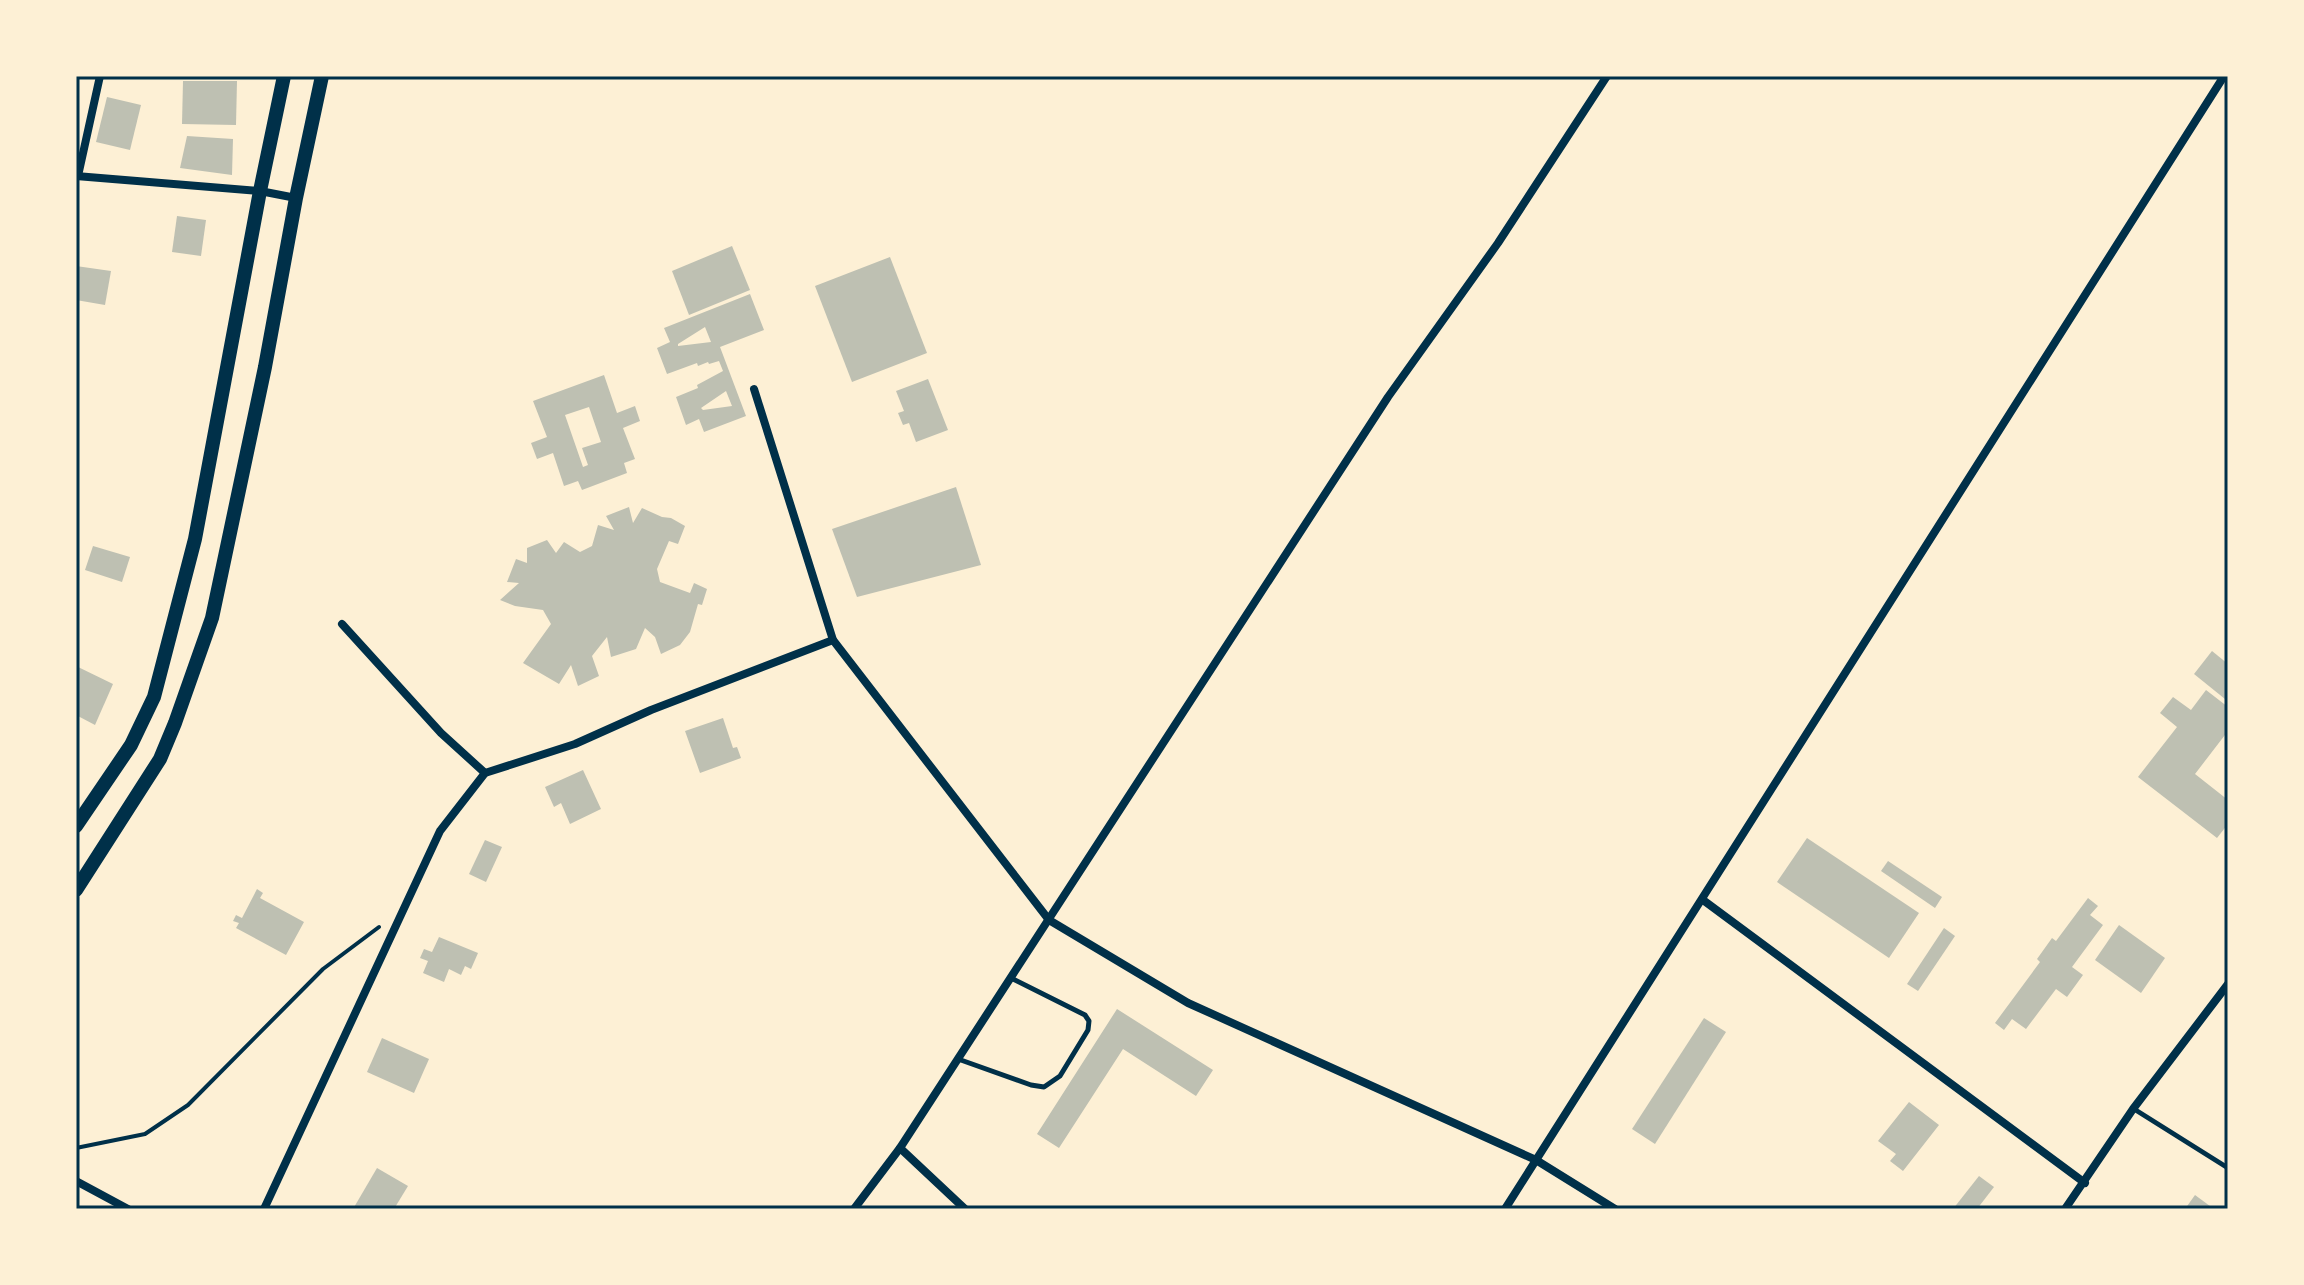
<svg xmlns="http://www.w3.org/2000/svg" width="2304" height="1285" font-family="'DejaVu Sans',sans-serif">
  <rect width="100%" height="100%" fill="#fdf0d5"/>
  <g fill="#bec0b2" fill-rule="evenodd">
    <path d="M183 81H237L236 125 182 124Z"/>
    <path d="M107 97 141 105 130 150 96 142Z"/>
    <path d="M187 136 233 139 232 175 180 168Z"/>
    <path d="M177 216 206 220 201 256 172 252Z"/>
    <path d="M732 246 750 290 689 315 672 271Z"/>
    <path d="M890 257 927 353 852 382 815 286Z"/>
    <path d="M76 266 111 271 105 305 76 300Z"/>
    <path d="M750 294 764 330 720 347 746 416 704 432 699 419 686 425 676 397 698 388 697 385 723 371 719 361 709 364 708 362 698 366 697 363 667 374 657 348 670 342 664 328ZM705 327 711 342 678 346V344ZM726 391 732 406 703 410 701 408Z"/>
    <path d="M604 375 617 413 635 406 640 421 623 428 635 459 624 463 627 473 582 490 578 481 564 486 553 453 537 459 531 443 547 437 533 401ZM589 407 601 442 582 448 588 465 583 467 565 415Z"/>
    <path d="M928 379 948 430 916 442 909 423 903 425 898 413 904 411 896 391Z"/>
    <path d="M956 487 981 565 857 597 832 529Z"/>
    <path d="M629 507 633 523 642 508 662 517 671 518 685 526 678 544 669 541 657 569 660 582 690 593 694 583 707 589 702 605 698 604 690 632 680 645 661 654 655 637 645 628 636 649 611 657 607 637 592 656 599 676 578 686 571 665 559 684 523 663 551 624 543 610 515 606 500 600 519 583 507 582 516 559 527 563V548L547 540 556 553 564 542 580 552 592 546 598 525 614 530 606 516Z"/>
    <path d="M93 546 130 557 122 582 85 570Z"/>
    <path d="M2212 651 2228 664V695L2225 699 2194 674Z"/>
    <path d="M76 666 113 684 95 725 76 715Z"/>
    <path d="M2206 690 2228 707V731L2195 774 2228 800V824L2217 838 2138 777 2177 727 2160 713 2173 697 2191 710Z"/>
    <path d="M723 718 733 748 737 747 741 758 700 773 685 731Z"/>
    <path d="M583 770 601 809 570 824 561 803 554 807 545 787Z"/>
    <path d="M1807 838 1919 913 1889 958 1777 882Z"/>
    <path d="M485 840 502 847 486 882 469 874Z"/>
    <path d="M1888 861 1942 897 1935 908 1881 871Z"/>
    <path d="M257 889 263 893 260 898 304 922 286 955 236 928 239 923 233 921 236 915 242 918Z"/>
    <path d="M2088 898 2098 906 2090 915 2103 925 2072 967 2083 975 2067 997 2056 989 2026 1029 2012 1019 2004 1030 1995 1023 2040 962 2037 959 2052 938 2056 941Z"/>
    <path d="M2119 925 2165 958 2141 993 2095 960Z"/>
    <path d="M1944 928 1955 936 1918 991 1907 984Z"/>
    <path d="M439 937 478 953 471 969 465 966 461 975 449 969 444 982 423 973 428 961 420 958 424 949 432 952Z"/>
    <path d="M1117 1009 1213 1070 1196 1096 1123 1049 1059 1148 1037 1134Z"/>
    <path d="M1704 1018 1726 1032 1655 1144 1632 1129Z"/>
    <path d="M382 1038 429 1059 414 1093 367 1072Z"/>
    <path d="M1909 1102 1939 1125 1903 1171 1890 1161 1896 1154 1878 1141Z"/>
    <path d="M377 1168 408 1186 394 1209H353Z"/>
    <path d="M1979 1176 1994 1187 1977 1209H1953Z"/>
    <path d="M2195 1195 2214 1209H2185Z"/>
  </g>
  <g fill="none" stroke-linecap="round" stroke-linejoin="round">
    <path stroke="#003049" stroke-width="4" d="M76 1148 145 1134 188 1105 323 969 379 927"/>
    <g stroke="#003049" stroke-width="5">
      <path d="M958 1059 1031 1085 1044 1087 1060 1076 1088 1030 1089 1021 1085 1015 1011 978"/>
      <path d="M2134 1109 2228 1168"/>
    </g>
    <g stroke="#003049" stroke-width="8">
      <path d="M76 176 260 191 296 198"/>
      <path d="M78 176 100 76"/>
      <path d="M754 389 833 640 1049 920 1188 1003 1536 1160 1615 1209"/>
      <path d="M342 624 441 733 485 773"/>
      <path d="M1703 900 2085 1183"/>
      <path d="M900 1148 965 1209"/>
      <path d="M76 1181 128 1209"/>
      <path d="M264 1209 440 831 485 773 575 744 651 710 833 640"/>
      <path d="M854 1209 900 1148 1388 397 1498 243 1607 76"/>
      <path d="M1505 1209 2224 76"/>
      <path d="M2065 1209 2133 1109 2228 984"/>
    </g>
    <g stroke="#003049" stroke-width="14">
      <path d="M76 826 131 745 154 697 195 539 260 191 284 76"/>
      <path d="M76 890 160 759 175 723 212 618 265 367 296 198 322 76"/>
    </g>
  </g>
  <rect width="2304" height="1285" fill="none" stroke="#fdf0d5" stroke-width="156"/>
  <rect x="78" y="78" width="2148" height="1129" fill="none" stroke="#003049" stroke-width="3"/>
</svg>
